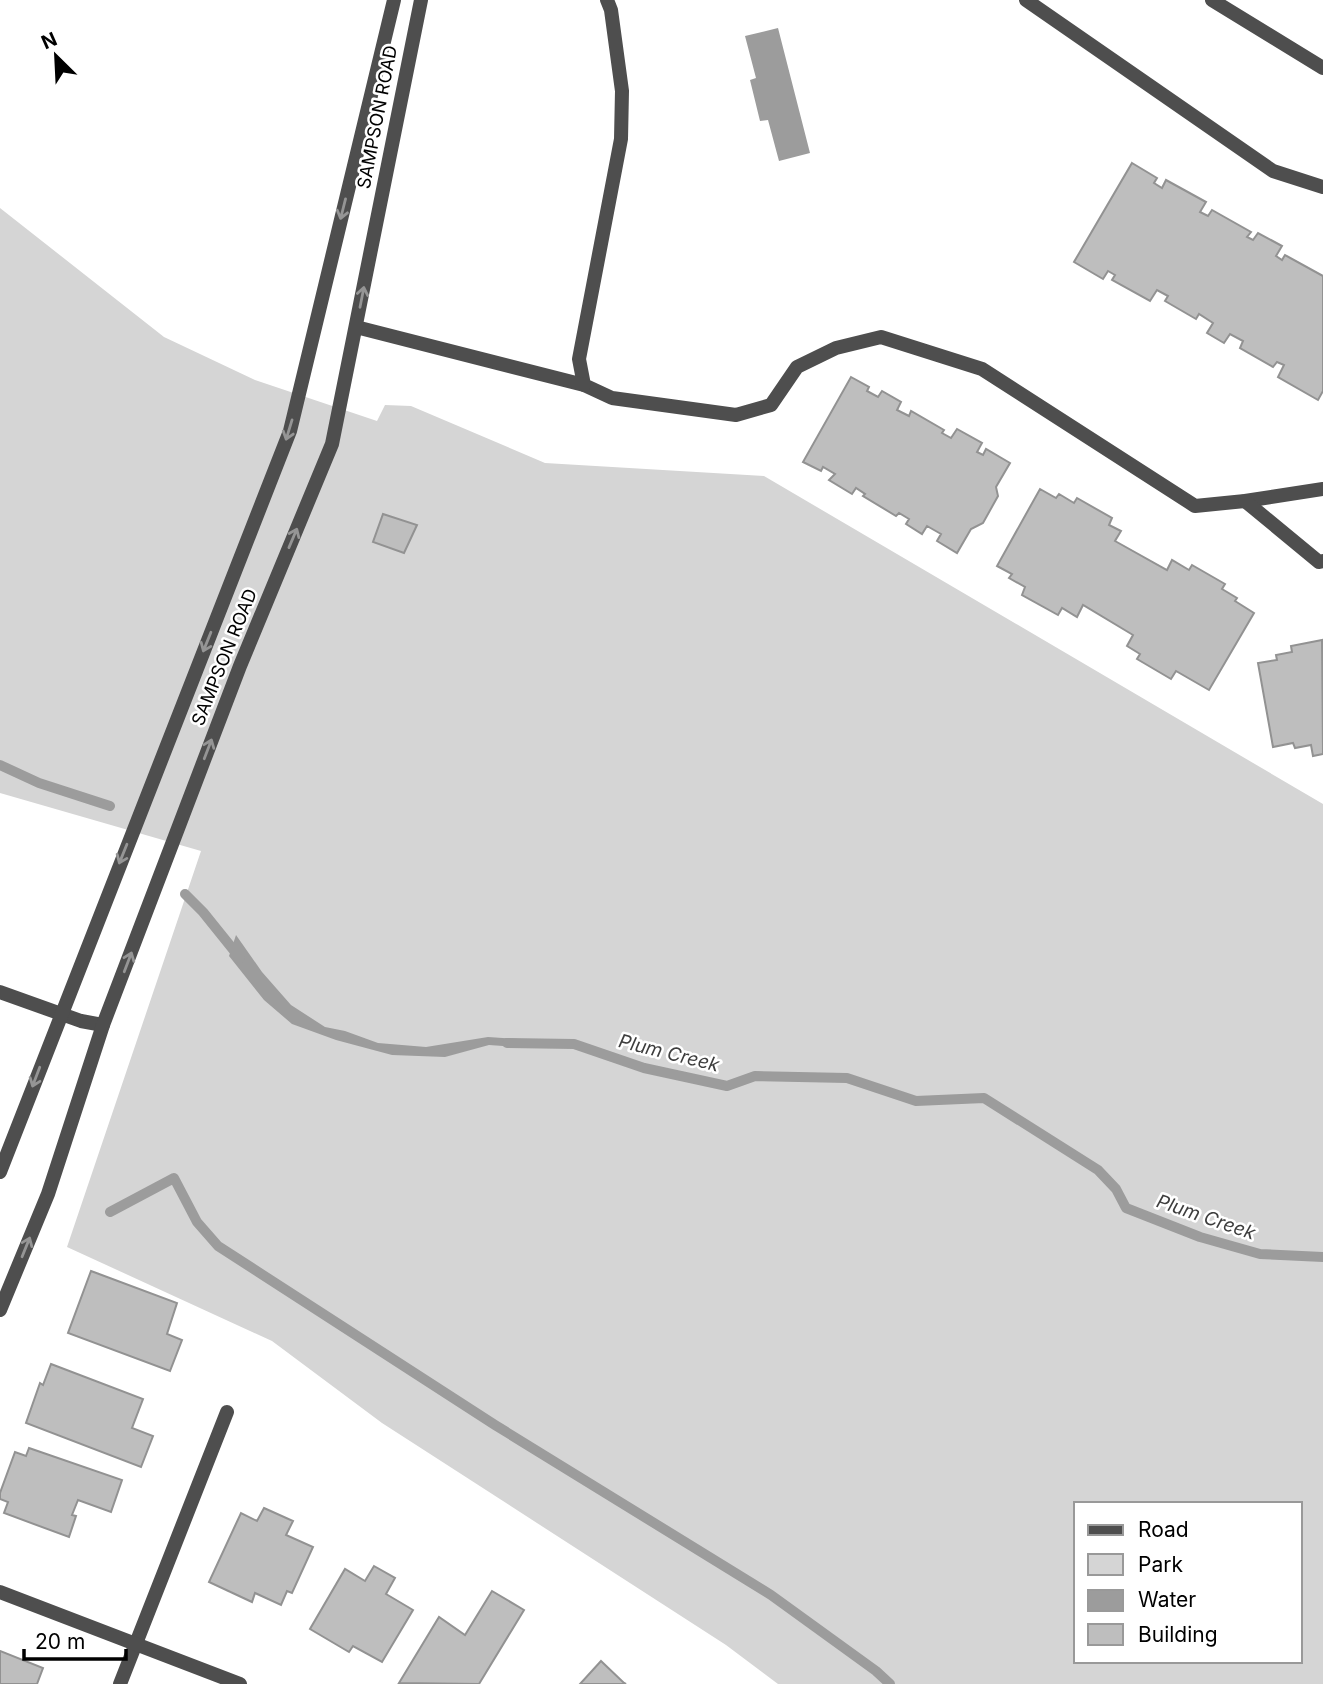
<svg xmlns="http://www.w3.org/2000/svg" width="1323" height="1684" font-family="Inter,sans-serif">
  <rect width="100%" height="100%" fill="#fff"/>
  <path fill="#d5d5d5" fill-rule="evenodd" d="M0 208 164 337 255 380 377 421 385 405 411 406 545 463 764 476 1323 804V1684H778L726 1645 382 1423 272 1341 67 1247 201 851 0 793ZM1076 1504H1300V1661H1076Z"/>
  <g fill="#9c9c9c">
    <path d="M778 28 810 153 779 161 768 120 760 121 750 80 756 78 745 36Z"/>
    <path d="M236 935 262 972 291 1005 325 1027 345 1031 378 1043 426 1047 488 1037 518 1039 519 1047 489 1045 445 1057 392 1055 336 1040 292 1024 264 1000 229 956Z"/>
  </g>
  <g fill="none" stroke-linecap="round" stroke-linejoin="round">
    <g stroke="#9c9c9c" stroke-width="10">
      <path d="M0 765 39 783 110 806"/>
      <path d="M185 894 203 912 240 958"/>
      <path d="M507 1043 574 1044 644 1068 727 1086 755 1076 847 1078 916 1101 984 1098 1098 1170 1116 1189 1126 1208 1200 1237 1260 1254 1323 1257"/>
      <path d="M110 1212 174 1178 197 1222 218 1246 495 1425 771 1595 876 1671 890 1684"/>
    </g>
  </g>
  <g fill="#bebebe" stroke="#929292" stroke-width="2">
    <path d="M1132 163 1157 178 1154 183 1162 188 1166 180 1206 202 1200 212 1208 216 1212 210 1251 232 1247 237 1253 240 1258 233 1282 246 1276 256 1282 260 1285 255 1323 276V391L1318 400 1278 377 1284 365 1277 362 1273 367 1240 348 1243 341 1230 334 1224 343 1207 333 1213 323 1199 314 1196 319 1165 301 1168 296 1157 290 1150 301 1112 280 1115 275 1108 271 1103 279 1074 262Z"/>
    <path d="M851 377 869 387 867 391 878 397 882 391 901 402 897 410 909 416 911 411 944 430 942 433 951 438 957 429 982 443 977 452 983 455 986 449 1010 463 996 487 998 496 983 523 971 529 957 553 937 541 941 534 927 526 922 534 906 524 909 519 899 513 896 516 863 496 865 494 856 488 852 494 829 480 835 474 823 467 821 471 803 462Z"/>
    <path d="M1040 489 1056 498 1059 494 1074 503 1077 498 1112 518 1109 525 1121 531 1115 541 1167 570 1172 560 1189 570 1192 565 1225 584 1222 589 1237 598 1235 601 1254 613 1209 690 1176 671 1171 679 1137 659 1140 654 1127 646 1133 635 1083 605 1077 617 1062 608 1058 615 1022 595 1025 587 1009 578 1012 574 997 566Z"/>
    <path d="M383 514 417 525 404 553 373 542Z"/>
    <path d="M1322 640 1323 754 1313 756 1311 745 1295 748 1293 743 1273 747 1258 663 1277 660 1276 655 1292 652 1291 646Z"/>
    <path d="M91 1271 177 1303 167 1334 182 1340 170 1371 68 1333Z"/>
    <path d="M51 1364 143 1399 132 1428 153 1436 141 1467 26 1423 40 1383 43 1385Z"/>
    <path d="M29 1448 122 1480 111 1512 78 1500 72 1515 76 1516 69 1537 4 1513 8 1502 0 1499V1493L15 1452 26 1456Z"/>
    <path d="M264 1508 293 1521 286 1535 313 1547 292 1593 287 1591 281 1605 255 1593 252 1602 209 1582 241 1513 257 1521Z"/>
    <path d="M374 1566 395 1578 386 1594 413 1610 382 1662 353 1646 349 1652 310 1629 345 1569 365 1581Z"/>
    <path d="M492 1591 524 1610 479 1684 399 1683 439 1617 465 1635Z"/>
    <path d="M0 1651 43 1668 37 1684H0Z"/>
    <path d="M601 1661 624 1683 626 1684H580Z"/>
  </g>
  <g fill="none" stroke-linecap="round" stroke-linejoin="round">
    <g stroke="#4e4e4e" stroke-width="14">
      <path d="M607 0 611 10 622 91 621 139 579 359 584 385 612 398 736 415 771 405 797 367 836 348 881 337 982 369 1195 506 1245 501 1323 489"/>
      <path d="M1026 0 1273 171 1323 187"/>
      <path d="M356 327 584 385"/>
      <path d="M1245 501 1319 562 1323 561"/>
      <path d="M120 1684 227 1412"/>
    </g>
    <g stroke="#4e4e4e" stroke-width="14">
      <path d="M1212 0 1323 68"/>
      <path d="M0 992 81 1021 103 1025"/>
      <path d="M0 1592 240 1684"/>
    </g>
    <g stroke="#4e4e4e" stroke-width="14">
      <path d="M0 1172 290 431 394 0"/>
      <path d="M0 1310 48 1194 103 1025 240 666 332 444 421 0"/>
    </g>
  </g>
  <defs><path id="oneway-shaft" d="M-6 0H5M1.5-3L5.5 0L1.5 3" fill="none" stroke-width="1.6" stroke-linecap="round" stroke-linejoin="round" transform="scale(1.75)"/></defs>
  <g stroke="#959595">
    <use href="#oneway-shaft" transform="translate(343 209) rotate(104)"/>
    <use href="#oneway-shaft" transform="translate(362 297) rotate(-79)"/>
    <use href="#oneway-shaft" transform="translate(289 430) rotate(107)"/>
    <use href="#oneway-shaft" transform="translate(293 538) rotate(-67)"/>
    <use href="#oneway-shaft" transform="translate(207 642) rotate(112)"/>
    <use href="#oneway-shaft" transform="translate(208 749) rotate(-69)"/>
    <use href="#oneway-shaft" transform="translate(123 854) rotate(112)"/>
    <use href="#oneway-shaft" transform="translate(128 962) rotate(-69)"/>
    <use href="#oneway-shaft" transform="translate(36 1077) rotate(111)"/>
    <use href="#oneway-shaft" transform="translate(26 1247) rotate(-68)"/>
  </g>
  <g text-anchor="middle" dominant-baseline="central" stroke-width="5" stroke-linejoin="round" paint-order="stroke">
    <g font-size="18" fill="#000" stroke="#fff">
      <text transform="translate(377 117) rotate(-79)">SAMPSON ROAD</text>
      <text transform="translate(224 657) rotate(-68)">SAMPSON ROAD</text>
    </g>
    <g font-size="19" font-style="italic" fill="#3d3d3d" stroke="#fff">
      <text transform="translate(669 1053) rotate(14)">Plum Creek</text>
      <text transform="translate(1206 1217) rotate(19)">Plum Creek</text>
    </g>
  </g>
  <rect x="1074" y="1502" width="228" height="161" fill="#ffffff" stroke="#999999" stroke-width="2"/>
  <rect x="1088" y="1525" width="35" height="10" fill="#4e4e4e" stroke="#999999" stroke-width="2"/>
  <text x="1138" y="1537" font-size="21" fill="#000000">Road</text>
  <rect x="1088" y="1554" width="35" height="21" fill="#d5d5d5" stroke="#999999" stroke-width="2"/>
  <text x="1138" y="1572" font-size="21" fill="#000000">Park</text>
  <rect x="1088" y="1590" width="35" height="21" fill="#9c9c9c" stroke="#999999" stroke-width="2"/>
  <text x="1138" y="1607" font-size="21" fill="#000000">Water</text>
  <rect x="1088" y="1624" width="35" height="21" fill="#bebebe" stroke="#999999" stroke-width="2"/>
  <text x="1138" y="1642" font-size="21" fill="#000000">Building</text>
  <g transform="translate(56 56) rotate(336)" stroke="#ffffff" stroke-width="5" paint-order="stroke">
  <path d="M0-5L12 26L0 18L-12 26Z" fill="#000000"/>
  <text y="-10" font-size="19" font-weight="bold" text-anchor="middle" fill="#000000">N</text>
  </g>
  <path d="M24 1649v10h102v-10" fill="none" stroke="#000000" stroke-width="3.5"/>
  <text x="35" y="1649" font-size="21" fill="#000000" stroke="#ffffff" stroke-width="5" paint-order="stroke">20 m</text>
</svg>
